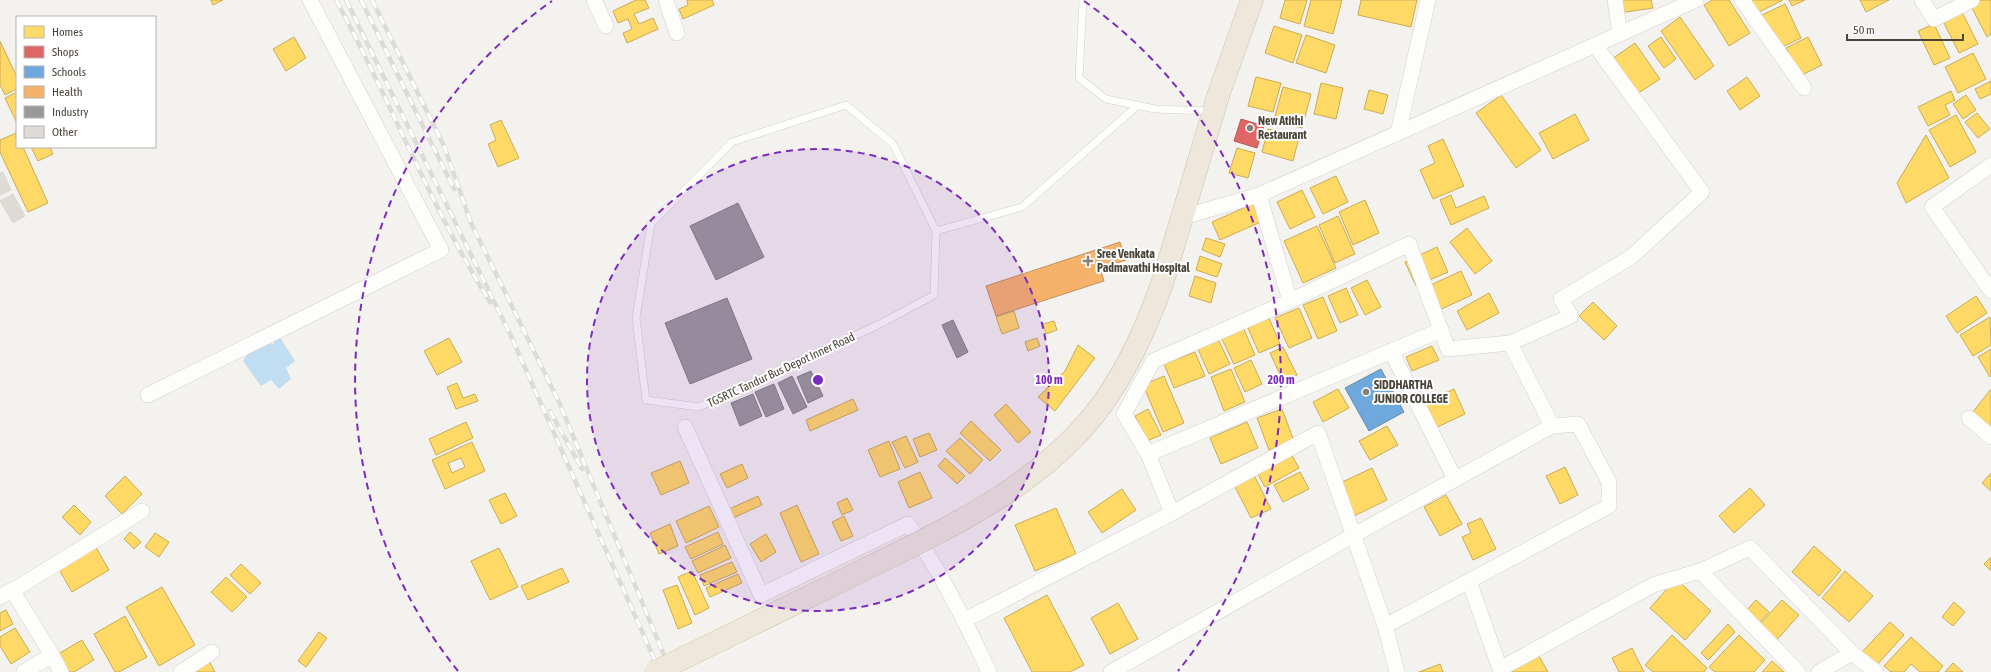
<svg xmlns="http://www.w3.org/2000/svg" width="1991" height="672" font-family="'Asap Condensed',sans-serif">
  <rect width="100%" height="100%" fill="#f4f2ee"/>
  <path fill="#c0ddf1" d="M265 334 272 345 279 336 295 361 286 368 291 379 279 389 271 380 261 386 243 361 259 338 264 347 267 345 263 337Z"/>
  <g fill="#ffd966" stroke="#c9ac58" fill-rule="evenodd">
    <path d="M211 0H223L213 5Z"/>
    <path d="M636 0H645L649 8 634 14 639 24 653 18 658 29 627 43 623 33 632 29 628 19 618 23 613 11Z"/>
    <path d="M687 0H712L714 5 683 19 679 9 688 5Z"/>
    <path d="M1285 0H1307L1300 24 1280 18Z"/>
    <path d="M1311 0H1342L1333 34 1304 26Z"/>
    <path d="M1361 0H1417L1411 27 1358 15Z"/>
    <path d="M1617 0H1651L1653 8 1619 13Z"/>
    <path d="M1712 0H1729L1750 33 1729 46 1704 5Z"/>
    <path d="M1751 0H1783L1757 13Z"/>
    <path d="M1789 0H1805L1792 6Z"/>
    <path d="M1860 0H1889L1866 12Z"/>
    <path d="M1977 0H1991V34L1987 37 1970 4Z"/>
    <path d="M1785 4 1801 38 1778 49 1762 15Z"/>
    <path d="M1962 12 1978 44 1959 53 1943 21Z"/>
    <path d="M1680 17 1714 66 1695 80 1661 31Z"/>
    <path d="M1934 24 1950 58 1934 65 1918 31Z"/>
    <path d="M1274 26 1302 35 1293 63 1265 53Z"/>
    <path d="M1306 35 1335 45 1326 73 1296 63Z"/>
    <path d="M294 37 306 58 286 71 273 49Z"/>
    <path d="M1661 37 1676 59 1664 68 1648 46Z"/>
    <path d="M1808 37 1822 65 1800 76 1786 48Z"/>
    <path d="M0 41 17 77V89L5 95 0 85Z"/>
    <path d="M1635 43 1660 79 1634 96 1609 61Z"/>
    <path d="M1973 53 1986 79 1958 93 1945 67Z"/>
    <path d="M1256 77 1281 83 1273 112 1248 106Z"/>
    <path d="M1747 77 1760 96 1740 110 1727 91Z"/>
    <path d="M1991 81V94L1980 99 1975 89Z"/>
    <path d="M1321 83 1343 88 1336 119 1314 114Z"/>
    <path d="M1283 87 1311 94 1302 128 1274 120Z"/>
    <path d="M1369 90 1388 95 1383 114 1364 109Z"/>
    <path d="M1951 91 1955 100 1945 105 1950 115 1928 126 1918 107Z"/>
    <path d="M17 92V123L5 98Z"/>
    <path d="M1501 95 1541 150 1516 168 1476 113Z"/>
    <path d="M1966 95 1976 110 1963 119 1953 104Z"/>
    <path d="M1977 113 1990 129 1978 138 1965 122Z"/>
    <path d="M1575 114 1589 140 1553 159 1539 133Z"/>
    <path d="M1956 115 1976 152 1950 167 1929 130Z"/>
    <path d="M501 120 519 158 498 167 488 144 496 140 490 125Z"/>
    <path d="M1268 129 1299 137 1293 161 1262 152Z"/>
    <path d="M16 133 17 147H23L48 203 28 212 0 152V140Z"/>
    <path d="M1926 135 1949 178 1906 203 1897 183Z"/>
    <path d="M1443 139 1464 186 1433 199 1420 170 1435 163 1428 146Z"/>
    <path d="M31 147H50L53 154 38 161Z"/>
    <path d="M1237 148 1255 153 1248 178 1229 173Z"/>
    <path d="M1336 176 1348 202 1323 214 1310 188Z"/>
    <path d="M1302 190 1315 217 1290 229 1277 202Z"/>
    <path d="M1451 195 1456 208 1484 196 1489 208 1451 225 1440 200Z"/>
    <path d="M1365 200 1379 233 1353 245 1339 212Z"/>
    <path d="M1255 203 1263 221 1220 240 1212 222Z"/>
    <path d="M1338 216 1355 254 1335 263 1319 225Z"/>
    <path d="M1317 226 1336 268 1303 283 1284 241Z"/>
    <path d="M1467 228 1492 261 1475 274 1450 242Z"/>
    <path d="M1206 238 1225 244 1220 257 1202 250Z"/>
    <path d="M1437 247 1448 272 1416 286 1405 262Z"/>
    <path d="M1200 256 1222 264 1217 277 1196 270Z"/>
    <path d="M1461 271 1472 295 1435 312 1424 288Z"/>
    <path d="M1195 276 1216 283 1211 303 1189 296Z"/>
    <path d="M1367 280 1381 307 1365 315 1351 288Z"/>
    <path d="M1346 288 1358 315 1340 323 1328 296Z"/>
    <path d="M1489 293 1499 313 1467 330 1457 311Z"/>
    <path d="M1976 296 1987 313 1957 333 1946 316Z"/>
    <path d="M1323 297 1337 331 1318 339 1303 305Z"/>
    <path d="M1593 302 1617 326 1604 340 1579 316Z"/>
    <path d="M1299 308 1312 338 1289 348 1275 318Z"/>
    <path d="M1014 311 1019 328 1002 334 996 317Z"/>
    <path d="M1268 316 1280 344 1259 353 1247 326Z"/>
    <path d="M1990 317 1991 345 1973 356 1960 335Z"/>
    <path d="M1054 321 1057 330 1046 334 1043 324Z"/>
    <path d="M1243 327 1255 355 1234 364 1221 337Z"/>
    <path d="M1217 337 1230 364 1209 374 1197 347Z"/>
    <path d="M449 338 462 362 437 375 424 351Z"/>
    <path d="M1037 338 1040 346 1028 351 1025 342Z"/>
    <path d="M1078 345 1095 358 1055 411 1038 397 1065 371Z"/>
    <path d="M1432 346 1439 360 1412 371 1406 357Z"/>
    <path d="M1283 347 1297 375 1283 381 1270 353Z"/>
    <path d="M1991 349V376L1990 377 1978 357Z"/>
    <path d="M1195 352 1205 376 1174 388 1164 364Z"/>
    <path d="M1251 360 1262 384 1245 392 1234 368Z"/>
    <path d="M1231 369 1245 402 1224 411 1211 377Z"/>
    <path d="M1164 376 1184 423 1163 432 1143 385Z"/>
    <path d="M457 383 463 398 475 394 478 401 456 409 447 387Z"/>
    <path d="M1338 389 1349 408 1323 422 1313 402Z"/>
    <path d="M1454 389 1465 414 1429 431 1417 406Z"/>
    <path d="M1991 389V434L1969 417Z"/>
    <path d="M853 399 858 410 810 431 806 420Z"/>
    <path d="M1006 404 1031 432 1018 443 994 415Z"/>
    <path d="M1148 409 1161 435 1147 441 1135 416Z"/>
    <path d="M1282 409 1294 441 1269 450 1257 418Z"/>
    <path d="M971 421 1001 450 990 461 960 433Z"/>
    <path d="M466 422 473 438 436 455 429 439Z"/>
    <path d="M1247 422 1258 448 1221 464 1210 438Z"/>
    <path d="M1387 426 1398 445 1370 460 1359 441Z"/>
    <path d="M929 433 937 450 920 457 913 439Z"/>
    <path d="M906 436 918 462 905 468 892 442Z"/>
    <path d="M960 438 983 460 970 474 946 451Z"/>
    <path d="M889 441 900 469 880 477 868 450Z"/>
    <path d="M472 442 485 471 445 489 432 460ZM461 458 465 467 452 473 448 463Z"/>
    <path d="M1290 452 1299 468 1265 487 1256 471Z"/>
    <path d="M945 458 965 476 957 484 938 466Z"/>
    <path d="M680 461 689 483 661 495 651 473Z"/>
    <path d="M742 464 748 478 727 488 720 474Z"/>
    <path d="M1565 467 1578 495 1560 504 1546 476Z"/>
    <path d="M1372 468 1387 500 1354 516 1338 484Z"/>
    <path d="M920 472 932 498 909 508 898 482Z"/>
    <path d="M1300 472 1309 489 1283 502 1274 485Z"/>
    <path d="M1991 473V491L1982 483Z"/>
    <path d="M1254 475 1271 509 1251 518 1234 485Z"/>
    <path d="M125 476 142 494 122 514 105 496Z"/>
    <path d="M1750 488 1765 505 1734 533 1719 516Z"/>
    <path d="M1122 489 1136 510 1102 533 1088 512Z"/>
    <path d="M505 493 517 516 501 524 489 500Z"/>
    <path d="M1446 495 1462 524 1440 536 1424 507Z"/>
    <path d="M758 496 762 505 733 518 729 509Z"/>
    <path d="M847 498 853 510 842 515 837 503Z"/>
    <path d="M74 505 91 522 80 535 62 517Z"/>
    <path d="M797 505 819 554 801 562 780 513Z"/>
    <path d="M709 506 719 527 686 543 676 521Z"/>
    <path d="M1056 508 1076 554 1035 571 1015 525Z"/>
    <path d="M844 516 853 536 841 541 832 522Z"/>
    <path d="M1481 518 1496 549 1473 560 1462 537 1471 533 1467 524Z"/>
    <path d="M670 524 678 546 659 554 650 533Z"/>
    <path d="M130 532 141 542 134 549 124 539Z"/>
    <path d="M718 532 723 544 691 559 685 547Z"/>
    <path d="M155 533 169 542 159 557 145 547Z"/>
    <path d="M766 534 776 552 761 562 750 544Z"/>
    <path d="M94 544 109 570 72 592 57 566Z"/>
    <path d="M725 545 731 558 698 573 692 561Z"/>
    <path d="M1814 546 1841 570 1819 596 1792 572Z"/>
    <path d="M499 548 518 587 490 600 471 561Z"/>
    <path d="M1991 557V571L1984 564Z"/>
    <path d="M732 562 737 572 704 586 700 575Z"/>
    <path d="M241 564 261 583 250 594 230 575Z"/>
    <path d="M562 568 569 582 528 600 521 586Z"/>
    <path d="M692 571 709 608 695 615 678 577Z"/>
    <path d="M1845 571 1873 596 1849 622 1822 598Z"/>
    <path d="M738 574 742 583 710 597 706 588Z"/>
    <path d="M226 577 247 597 232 612 211 592Z"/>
    <path d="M1676 579 1711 611 1685 640 1650 608Z"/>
    <path d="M677 585 692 623 678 629 663 590Z"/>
    <path d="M162 587 195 645 159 666 126 607Z"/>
    <path d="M1047 595 1084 665 1070 672H1032L1004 618Z"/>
    <path d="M1756 600 1769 612 1756 626 1743 614Z"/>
    <path d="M1782 600 1799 615 1775 642 1758 626Z"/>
    <path d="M1954 602 1965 612 1953 626 1942 617Z"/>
    <path d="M1118 603 1138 639 1110 654 1091 618Z"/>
    <path d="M6 610 13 624 0 631V613Z"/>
    <path d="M125 616 147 657 119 672H115L94 634Z"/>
    <path d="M1890 622 1904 635 1876 666 1862 652Z"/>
    <path d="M1728 624 1735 632 1708 660 1701 653Z"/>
    <path d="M15 628 30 652 11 664 0 646V637Z"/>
    <path d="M319 632 327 638 306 667 298 661Z"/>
    <path d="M1672 635 1707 668 1704 672H1653L1645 665Z"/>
    <path d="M1739 635 1765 660 1754 672H1715L1709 667Z"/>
    <path d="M1911 637 1943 666 1938 672H1920L1911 664 1904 672H1891L1884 666Z"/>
    <path d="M82 640 94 660 74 672H69L58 654Z"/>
    <path d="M1632 648 1644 672H1619L1612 658Z"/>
    <path d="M1539 656 1548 672H1510Z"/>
    <path d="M209 661 215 672H193Z"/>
    <path d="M1772 661 1784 672H1762Z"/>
    <path d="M1953 663 1963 672H1945Z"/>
    <path d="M1440 664 1443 672H1419Z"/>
  </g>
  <path fill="#e06666" stroke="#b35c58" d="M1241 119 1264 126 1257 148 1234 141Z"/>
  <path fill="#6fa8dc" stroke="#648aab" d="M1381 369 1404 412 1369 431 1345 388Z"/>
  <path fill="#f6b26b" stroke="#c3915c" d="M1120 242 1126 260 1100 269 1104 281 996 316 986 286Z"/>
  <g fill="#999" stroke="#82807c">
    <path d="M738 203 764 257 716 280 690 226Z"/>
    <path d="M727 298 752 359 690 384 665 323Z"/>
    <path d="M953 320 968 352 957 358 942 325Z"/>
    <path d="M811 371 823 396 808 403 797 377Z"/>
    <path d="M792 376 807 407 793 414 778 383Z"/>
    <path d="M774 384 784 409 766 417 755 392Z"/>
    <path d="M753 394 762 416 740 426 731 403Z"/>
  </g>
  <g fill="#dedbd6" stroke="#dcd9d4">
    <path d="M3 172 11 190 0 195V173Z"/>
    <path d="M13 194 25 216 13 223 0 201Z"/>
  </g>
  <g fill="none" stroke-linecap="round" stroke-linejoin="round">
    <defs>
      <g id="lane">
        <path d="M1083 0 1079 78 1106 99 1155 109 1210 111"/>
        <path d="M936 231 934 295 878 325 699 407 646 400 636 318 651 224 732 142 846 105 893 144 936 231 1022 207 1137 106"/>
      </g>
      <g id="street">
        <path d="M594 0 606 26"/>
        <path d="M666 0 677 33"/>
        <path d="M1615 0 1620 34"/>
        <path d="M1742 0 1804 88"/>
        <path d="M1922 0 1934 19 1972 0"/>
        <path d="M1398 133 1428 0"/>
        <path d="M1991 165 1932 207 1991 291"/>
        <path d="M1259 195 1290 301 1409 244 1448 349 1510 343 1571 316 1561 299 1631 257 1702 192 1595 45"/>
        <path d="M1183 217 1259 195 1696 0"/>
        <path d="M1290 301 1153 361 1124 414 1148 454 1441 330"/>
        <path d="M1391 351 1455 479"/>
        <path d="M148 395 441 250 310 0"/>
        <path d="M1969 418 1991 437"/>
        <path d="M685 427 761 595 908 524C940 571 965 620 989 672"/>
        <path d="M1148 454 1172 513 1318 433 1385 626 1397 672"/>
        <path d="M1700 571 1798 672"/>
        <path d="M1469 581 1501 672"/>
        <path d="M12 591 142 511"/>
        <path d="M0 597 12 590 52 655 24 672"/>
        <path d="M965 620 1172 513"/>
        <path d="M1385 626 1609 506V482L1578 424 1552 426"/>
        <path d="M1852 653 1876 672"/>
        <path d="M52 655 61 672"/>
        <path d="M1500 669 1653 585 1700 571 1750 548 1852 653 1819 672"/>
        <path d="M181 672 212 652"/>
        <path d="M1111 672 1354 535 1552 426 1510 343"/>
      </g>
      <path id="highway" d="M1163 281 1219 93 1252 0"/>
    </defs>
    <use href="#lane" stroke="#d2d0cb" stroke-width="8"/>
    <use href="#street" stroke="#d2d0cb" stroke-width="16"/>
    <use href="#highway" stroke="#ccbfa9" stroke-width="23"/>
    <use href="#lane" stroke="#fdfdfc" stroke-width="7"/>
    <use href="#street" stroke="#fdfdfc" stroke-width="15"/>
    <use href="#highway" stroke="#ede8db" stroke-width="22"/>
    <defs>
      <g id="rail">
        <path d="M336 0C390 99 430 206 490 302"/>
        <path d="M346 0 510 334 660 672"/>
        <path d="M361 0 454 189"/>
        <path d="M372 0 444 146 471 223 559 402 671 672"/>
        <path d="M550 411 582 469"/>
      </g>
    </defs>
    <use href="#rail" stroke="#dbdbda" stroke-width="4.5"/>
    <use href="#rail" stroke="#fff" stroke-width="3" stroke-dasharray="9" stroke-linecap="butt"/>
    <defs>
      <path id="highway-bridge" d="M655 672C719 641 783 609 847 578 938 533 1042 488 1103 403 1130 365 1148 324 1163 281"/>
    </defs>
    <use href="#highway-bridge" stroke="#ccbfa9" stroke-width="23" stroke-linecap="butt"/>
    <use href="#highway-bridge" stroke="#ede8db" stroke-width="22"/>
  </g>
  <circle cx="818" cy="380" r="231" fill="#7b2cbf" fill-opacity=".12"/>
  <g fill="none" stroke="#7b2cbf" stroke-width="2" stroke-dasharray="7 5">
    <circle cx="818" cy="380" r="231"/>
    <path d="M458 671A463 463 0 0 1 552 1M1084 1A463 463 0 0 1 1178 671"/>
  </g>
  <g fill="#868178" stroke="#fff" stroke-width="1.5">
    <circle cx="1250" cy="128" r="4"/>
    <path d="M1086 255h4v4h4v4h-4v4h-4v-4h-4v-4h4z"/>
    <circle cx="1366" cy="392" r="4"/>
  </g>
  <g text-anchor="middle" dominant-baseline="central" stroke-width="4" stroke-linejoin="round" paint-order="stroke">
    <g font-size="12" font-weight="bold" fill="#4b4439" stroke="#fff" text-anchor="start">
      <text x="1258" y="121">New Atithi<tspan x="1258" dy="14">Restaurant</tspan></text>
      <text x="1097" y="254">Sree Venkata<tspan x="1097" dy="14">Padmavathi Hospital</tspan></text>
      <text x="1374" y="385">SIDDHARTHA<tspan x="1374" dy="14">JUNIOR COLLEGE</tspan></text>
    </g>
    <g font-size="12" fill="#4b4439" stroke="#fff">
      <text transform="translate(781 370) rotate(-25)">TGSRTC Tandur Bus Depot Inner Road</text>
    </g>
  </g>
  <circle cx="818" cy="380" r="6" fill="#7b2cbf" stroke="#fff" stroke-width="2"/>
  <g font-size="12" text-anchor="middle" font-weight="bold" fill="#7b2cbf" stroke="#fff" stroke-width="4" stroke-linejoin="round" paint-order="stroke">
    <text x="1049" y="384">100 m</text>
    <text x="1281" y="384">200 m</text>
  </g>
  <rect x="16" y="16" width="140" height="132" fill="#ffffff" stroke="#b7b4b0"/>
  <rect x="24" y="26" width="20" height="12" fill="#ffd966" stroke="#b7b4b0"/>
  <text x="52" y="36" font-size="12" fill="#4b4439">Homes</text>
  <rect x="24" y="46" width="20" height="12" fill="#e06666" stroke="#b7b4b0"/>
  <text x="52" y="56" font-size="12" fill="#4b4439">Shops</text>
  <rect x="24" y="66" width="20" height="12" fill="#6fa8dc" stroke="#b7b4b0"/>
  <text x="52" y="76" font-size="12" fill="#4b4439">Schools</text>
  <rect x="24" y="86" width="20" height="12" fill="#f6b26b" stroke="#b7b4b0"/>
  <text x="52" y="96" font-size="12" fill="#4b4439">Health</text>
  <rect x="24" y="106" width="20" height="12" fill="#999999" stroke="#b7b4b0"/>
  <text x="52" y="116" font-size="12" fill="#4b4439">Industry</text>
  <rect x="24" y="126" width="20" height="12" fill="#dedbd6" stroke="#b7b4b0"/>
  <text x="52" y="136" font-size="12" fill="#4b4439">Other</text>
  <path d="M1847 34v6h116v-6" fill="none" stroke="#4b4439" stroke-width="2"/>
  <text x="1853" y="34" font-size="12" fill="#4b4439" stroke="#ffffff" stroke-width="3" paint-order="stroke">50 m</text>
</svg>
